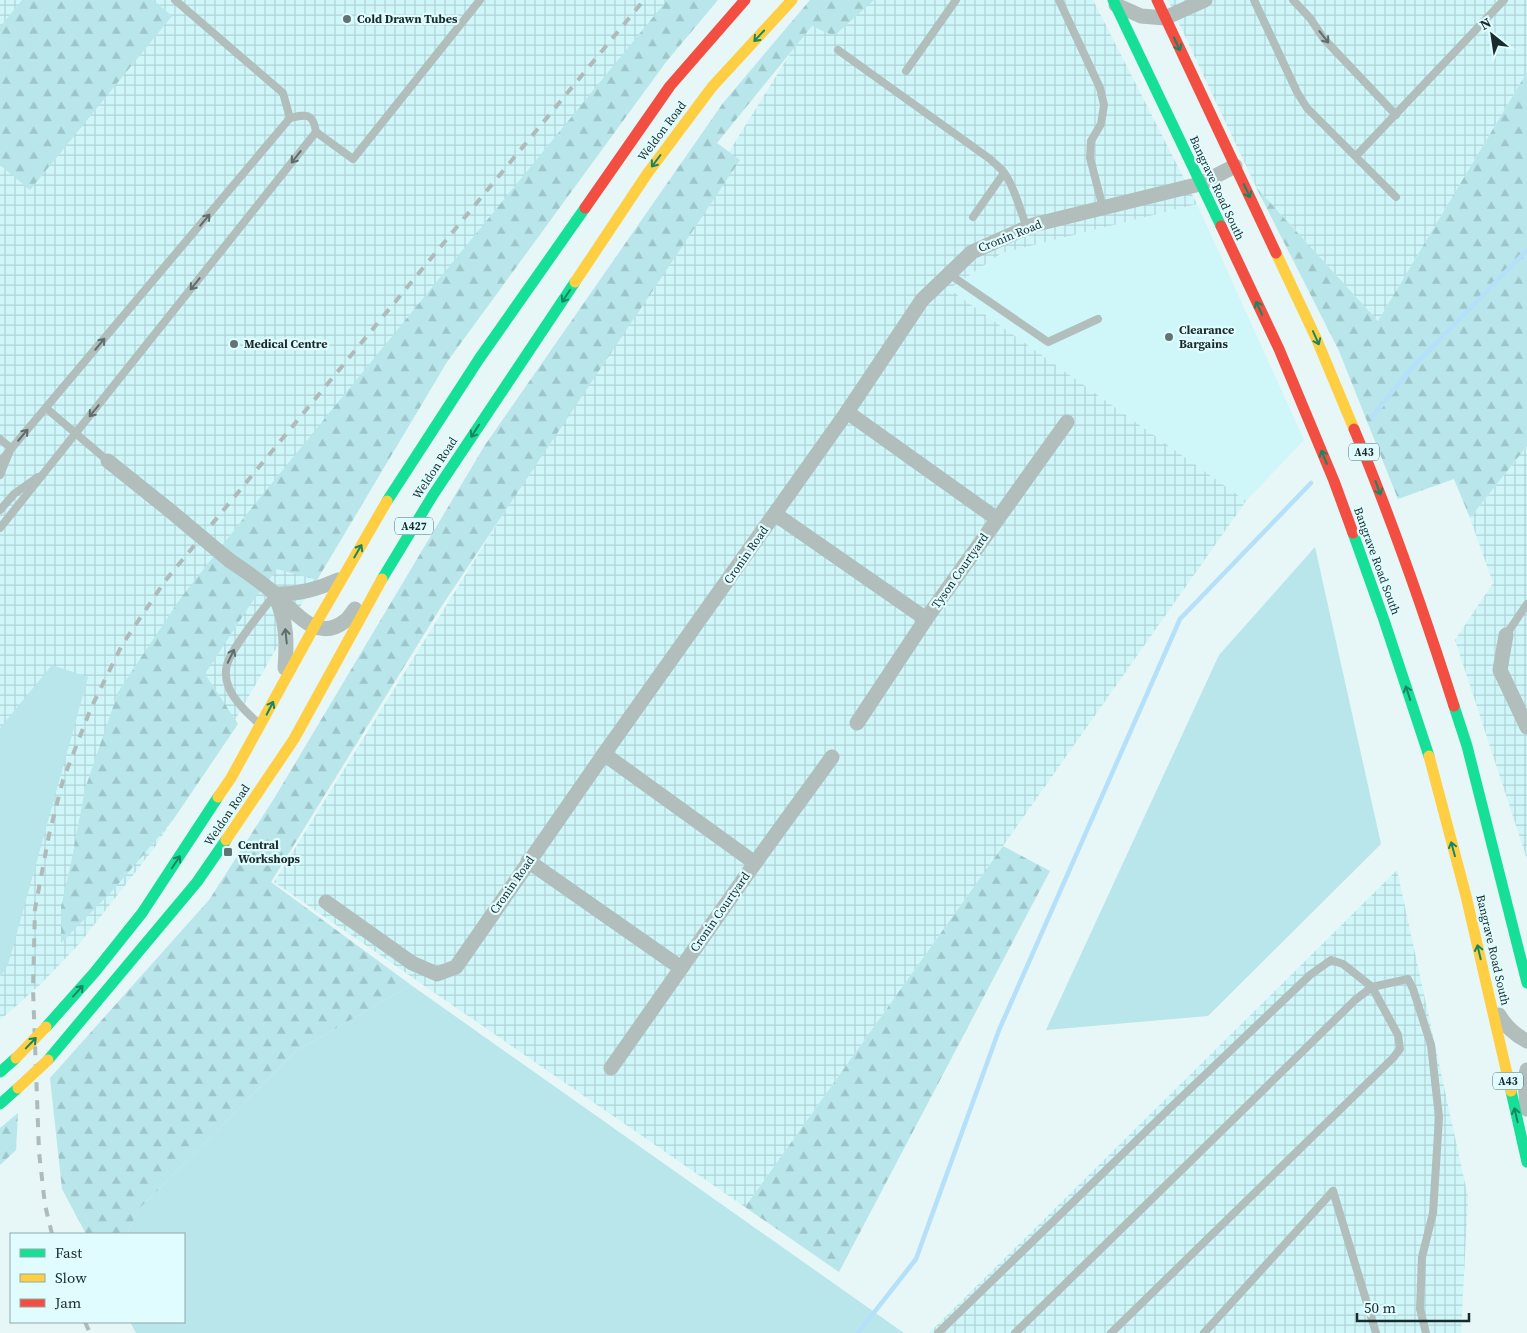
<svg xmlns="http://www.w3.org/2000/svg" width="1527" height="1333" font-family="'Source Serif 4',serif">
  <defs>
    <pattern id="industrial-grid" width="8" height="8" patternUnits="userSpaceOnUse" patternTransform="scale(1.25)"><rect width="8" height="8" fill="#cff6f9"/><path d="M0 4h8M4 0v8" fill="none" stroke="#b1d3d6"/></pattern>
    <pattern id="forest-firs" width="22" height="20" patternUnits="userSpaceOnUse" patternTransform="scale(1.25)"><rect width="22" height="20" fill="#b8e6ea"/><path d="M5 1l3.5 6h-7zM16 11l3.5 6h-7z" fill="#9ec5c9"/></pattern>
  </defs>
  <rect width="100%" height="100%" fill="#e7f6f7"/>
  <path fill="#cff6f9" d="M1197 204 1304 440 1246 501 949 289 1002 253Z"/>
  <g fill="url(#industrial-grid)">
    <path d="M0 0H706L442 360 234 722 155 847 79 944 42 983 0 1020Z"/>
    <path d="M843 0H1093L1197 204 1002 253 949 289 1246 501 1003 846 745 1207 274 882 808 25Z"/>
    <path d="M1168 0H1527V72L1378 321 1256 187Z"/>
    <path d="M1527 446V859L1455 640 1493 583 1470 518Z"/>
    <path d="M1397 870 1468 1197 1461 1333H929Z"/>
  </g>
  <g fill="#b8e6ea">
    <path d="M1315 547 1381 844 1208 1016 1046 1030 1219 655Z"/>
    <path d="M52 665 88 677 8 965 0 977V728Z"/>
    <path d="M411 985 904 1333H136L130 1322H184V1234H127L139 1209 295 1052Z"/>
  </g>
  <g fill="url(#forest-firs)">
    <path d="M22 0H153L172 16 30 190 0 165V27Z"/>
    <path d="M667 0H718L666 62 447 362 317 580 277 569 252 602 205 674 238 724 173 820 114 889 61 943V907L71 863 85 789 118 692 180 599 250 510Z"/>
    <path d="M810 0H874L834 36 812 26 717 143 740 160 441 607 271 882 411 985 295 1052 139 1209 127 1234H86L62 1189 50 1078 209 900 275 797 485 445 723 103Z"/>
    <path d="M1527 72V446L1470 518 1454 479 1398 499 1339 351 1256 187 1378 321Z"/>
    <path d="M1003 846 1050 871 839 1272 745 1207Z"/>
    <path d="M18 1113 16 1150 0 1165V1128Z"/>
  </g>
  <g fill="none" stroke-linecap="round" stroke-linejoin="round">
    <g stroke="#b4e0fa" stroke-width="4.5">
      <path d="M1372 417 1409 371 1527 250"/>
      <path d="M858 1333 916 1259 999 1030 1180 619 1311 483"/>
    </g>
    <g stroke="#b1bebc" stroke-width="8">
      <path d="M175 0 283 93 290 118"/>
      <path d="M1059 0 1100 88 1104 105 1101 124 1091 141 1090 158 1103 208"/>
      <path d="M1254 0 1297 92 1307 108 1396 197"/>
      <path d="M1293 0 1310 18 1324 39 1396 115"/>
      <path d="M838 50 990 159C995 164 1001 168 1005 174 1015 188 1020 211 1027 227"/>
      <path d="M906 71 956 0"/>
      <path d="M316 132 353 159 480 0"/>
      <path d="M1356 156 1504 0"/>
      <path d="M973 217 1004 173"/>
      <path d="M949 274 1048 342 1098 319"/>
      <path d="M46 408 108 461"/>
      <path d="M0 439 11 448 0 475"/>
      <path d="M0 462 290 118C307 114 313 113 316 132L0 528"/>
      <path d="M0 510 14 494 38 477"/>
      <path d="M1506 635 1527 604"/>
      <path d="M256 721C246 712 234 700 229 688 226 681 225 672 227 665 231 648 263 610 275 594"/>
      <path d="M1333 1191 1376 1333"/>
      <path d="M938 1333 1168 1110 1310 975 1331 960 1343 964 1372 987 1398 1035 1400 1049 1393 1058 1111 1333"/>
      <path d="M1015 1333 1355 1000 1372 987 1408 979 1413 989 1431 1045 1439 1117 1433 1213 1422 1257 1420 1309 1426 1333"/>
      <path d="M1204 1333 1333 1191"/>
    </g>
    <g stroke="#b1bebc" stroke-width="15">
      <path d="M1116 5 1141 16 1165 18 1205 0"/>
      <path d="M847 412 997 519"/>
      <path d="M108 461 168 509"/>
      <path d="M775 514 926 619"/>
      <path d="M229 560C245 571 262 582 276 595 296 613 317 643 345 621 349 618 352 613 355 609"/>
      <path d="M275 594C298 595 318 589 338 580"/>
      <path d="M276 598C287 623 287 641 285 668"/>
      <path d="M1506 635 1500 670 1527 727"/>
      <path d="M857 723 926 619 1067 422"/>
      <path d="M604 754 755 863"/>
      <path d="M528 861 681 968"/>
      <path d="M326 902 412 963 437 974 456 967 604 754 847 412 922 300 972 252 1033 225 1200 184 1235 166"/>
      <path d="M1499 1015C1506 1027 1515 1035 1527 1041"/>
      <path d="M611 1068 755 863 832 757"/>
      <path d="M1527 1070 1525 1080 1527 1109"/>
    </g>
    <g stroke="#16e098" stroke-width="11">
      <path d="M1113 0 1221 226"/>
      <path d="M387 501 479 359 585 208"/>
      <path d="M1353 533 1384 620 1429 756"/>
      <path d="M382 579 433 495 575 282"/>
      <path d="M1454 706 1467 746 1527 983"/>
      <path d="M46 1027 94 973 142 913 218 797"/>
      <path d="M48 1060 197 882 226 840"/>
      <path d="M0 1072 16 1058"/>
      <path d="M1511 1091 1527 1162"/>
      <path d="M0 1104 18 1088"/>
    </g>
    <g stroke="#ffcf43" stroke-width="11">
      <path d="M1276 253 1316 338 1354 429"/>
      <path d="M575 282 647 174 712 87 792 0"/>
      <path d="M1429 756 1466 896 1511 1091"/>
      <path d="M218 797 231 778 314 627 387 501"/>
      <path d="M226 840 294 739 382 579"/>
    </g>
    <g stroke="#f24e42" stroke-width="11">
      <path d="M1157 0 1276 253"/>
      <path d="M585 208 670 86 745 0"/>
      <path d="M1221 226 1279 349 1334 481 1353 533"/>
      <path d="M1354 429C1392 520 1424 612 1454 706"/>
    </g>
    <g stroke="#afbabb" stroke-width="4" stroke-dasharray="9 9" stroke-linecap="butt">
      <path d="M52 1234 45 1205 39 1152 33 989 35 909 49 835 63 780 91 708 122 645 165 581 644 0"/>
      <path d="M85 1322 90 1333"/>
    </g>
    <path stroke="#b1bebc" stroke-width="15" d="M168 509 229 560"/>
    <g stroke="#ffcf43" stroke-width="11">
      <path d="M16 1058 46 1027"/>
      <path d="M18 1088 48 1060"/>
    </g>
  </g>
  <defs><path id="oneway-shaft" d="M-6 0H5M1.5-3L5.5 0L1.5 3" fill="none" stroke-width="1.6" stroke-linecap="round" stroke-linejoin="round" transform="scale(1.25)"/></defs>
  <g stroke="#188662">
    <use href="#oneway-shaft" transform="translate(759 36) rotate(133)"/>
    <use href="#oneway-shaft" transform="translate(1177 44) rotate(65)"/>
    <use href="#oneway-shaft" transform="translate(656 161) rotate(127)"/>
    <use href="#oneway-shaft" transform="translate(1247 191) rotate(65)"/>
    <use href="#oneway-shaft" transform="translate(566 296) rotate(124)"/>
    <use href="#oneway-shaft" transform="translate(1259 308) rotate(-115)"/>
    <use href="#oneway-shaft" transform="translate(1316 338) rotate(66)"/>
    <use href="#oneway-shaft" transform="translate(475 431) rotate(123)"/>
    <use href="#oneway-shaft" transform="translate(1324 457) rotate(-113)"/>
    <use href="#oneway-shaft" transform="translate(1378 488) rotate(70)"/>
    <use href="#oneway-shaft" transform="translate(358 551) rotate(-60)"/>
    <use href="#oneway-shaft" transform="translate(1408 693) rotate(-108)"/>
    <use href="#oneway-shaft" transform="translate(270 708) rotate(-63)"/>
    <use href="#oneway-shaft" transform="translate(1453 849) rotate(-105)"/>
    <use href="#oneway-shaft" transform="translate(176 862) rotate(-56)"/>
    <use href="#oneway-shaft" transform="translate(1479 952) rotate(-103)"/>
    <use href="#oneway-shaft" transform="translate(78 991) rotate(-48)"/>
    <use href="#oneway-shaft" transform="translate(31 1043) rotate(-46)"/>
    <use href="#oneway-shaft" transform="translate(1516 1115) rotate(-103)"/>
  </g>
  <g stroke="#5d6e6d">
    <use href="#oneway-shaft" transform="translate(1324 37) rotate(52)"/>
    <use href="#oneway-shaft" transform="translate(296 157) rotate(128)"/>
    <use href="#oneway-shaft" transform="translate(205 220) rotate(-50)"/>
    <use href="#oneway-shaft" transform="translate(195 284) rotate(129)"/>
    <use href="#oneway-shaft" transform="translate(100 344) rotate(-50)"/>
    <use href="#oneway-shaft" transform="translate(94 411) rotate(129)"/>
    <use href="#oneway-shaft" transform="translate(23 435) rotate(-50)"/>
    <use href="#oneway-shaft" transform="translate(286 636) rotate(-96)"/>
    <use href="#oneway-shaft" transform="translate(231 656) rotate(-64)"/>
  </g>
  <g fill="#617374" stroke="#e0fcfe" stroke-width="2">
    <circle cx="347" cy="19" r="5"/>
    <circle cx="1169" cy="337" r="5"/>
    <circle cx="234" cy="344" r="5"/>
    <rect x="223" y="847" width="10" height="10" rx="2.5"/>
  </g>
  <g text-anchor="middle" dominant-baseline="central" stroke-width="4.5" stroke-linejoin="round" paint-order="stroke">
    <g fill="#e0fcfe" stroke="#556a6c" stroke-width="1">
      <rect x="1349" y="443.5" width="30" height="17" rx="4"/>
      <rect x="395" y="517.5" width="38" height="17" rx="4"/>
      <rect x="1493" y="1072.5" width="30" height="17" rx="4"/>
    </g>
    <g font-size="11" font-weight="bold" fill="#192c2d">
      <text x="1364" y="452">A43</text>
      <text x="414" y="526">A427</text>
      <text x="1508" y="1081">A43</text>
    </g>
    <g font-size="12" font-weight="bold" fill="#192c2d" stroke="#e0fcfe" text-anchor="start">
      <text x="357" y="19">Cold Drawn Tubes</text>
      <text x="1179" y="330">Clearance<tspan x="1179" dy="14">Bargains</tspan></text>
      <text x="244" y="344">Medical Centre</text>
      <text x="238" y="845">Central<tspan x="238" dy="14">Workshops</tspan></text>
    </g>
    <g font-size="12" fill="#192c2d" stroke="#e0fcfe">
      <text transform="translate(662 131) rotate(-53)">Weldon Road</text>
      <text transform="translate(1217 188) rotate(65)">Bangrave Road South</text>
      <text transform="translate(1010 236) rotate(-22)">Cronin Road</text>
      <text transform="translate(435 468) rotate(-57)">Weldon Road</text>
      <text transform="translate(746 555) rotate(-55)">Cronin Road</text>
      <text transform="translate(1377 561) rotate(70)">Bangrave Road South</text>
      <text transform="translate(960 571) rotate(-55)">Tyson Courtyard</text>
      <text transform="translate(227 815) rotate(-56)">Weldon Road</text>
      <text transform="translate(512 885) rotate(-55)">Cronin Road</text>
      <text transform="translate(720 912) rotate(-55)">Cronin Courtyard</text>
      <text transform="translate(1493 950) rotate(77)">Bangrave Road South</text>
    </g>
  </g>
  <rect x="10" y="1233" width="175" height="90" fill="#e0fcfe" stroke="#90a9aa"/>
  <rect x="20" y="1249" width="25" height="8" fill="#16e098" stroke="#90a9aa"/>
  <text x="55" y="1258" font-size="15" fill="#192c2d">Fast</text>
  <rect x="20" y="1274" width="25" height="8" fill="#ffcf43" stroke="#90a9aa"/>
  <text x="55" y="1283" font-size="15" fill="#192c2d">Slow</text>
  <rect x="20" y="1299" width="25" height="8" fill="#f24e42" stroke="#90a9aa"/>
  <text x="55" y="1308" font-size="15" fill="#192c2d">Jam</text>
  <g transform="translate(1492 35) rotate(330)" stroke="#e0fcfe" stroke-width="4" paint-order="stroke">
  <path d="M0-4L9 19L0 12L-9 19Z" fill="#192c2d"/>
  <text y="-8" font-size="14" font-weight="bold" text-anchor="middle" fill="#192c2d">N</text>
  </g>
  <path d="M1357 1313v8h112v-8" fill="none" stroke="#192c2d" stroke-width="2.5"/>
  <text x="1364" y="1313" font-size="15" fill="#192c2d" stroke="#e0fcfe" stroke-width="4" paint-order="stroke">50 m</text>
</svg>
